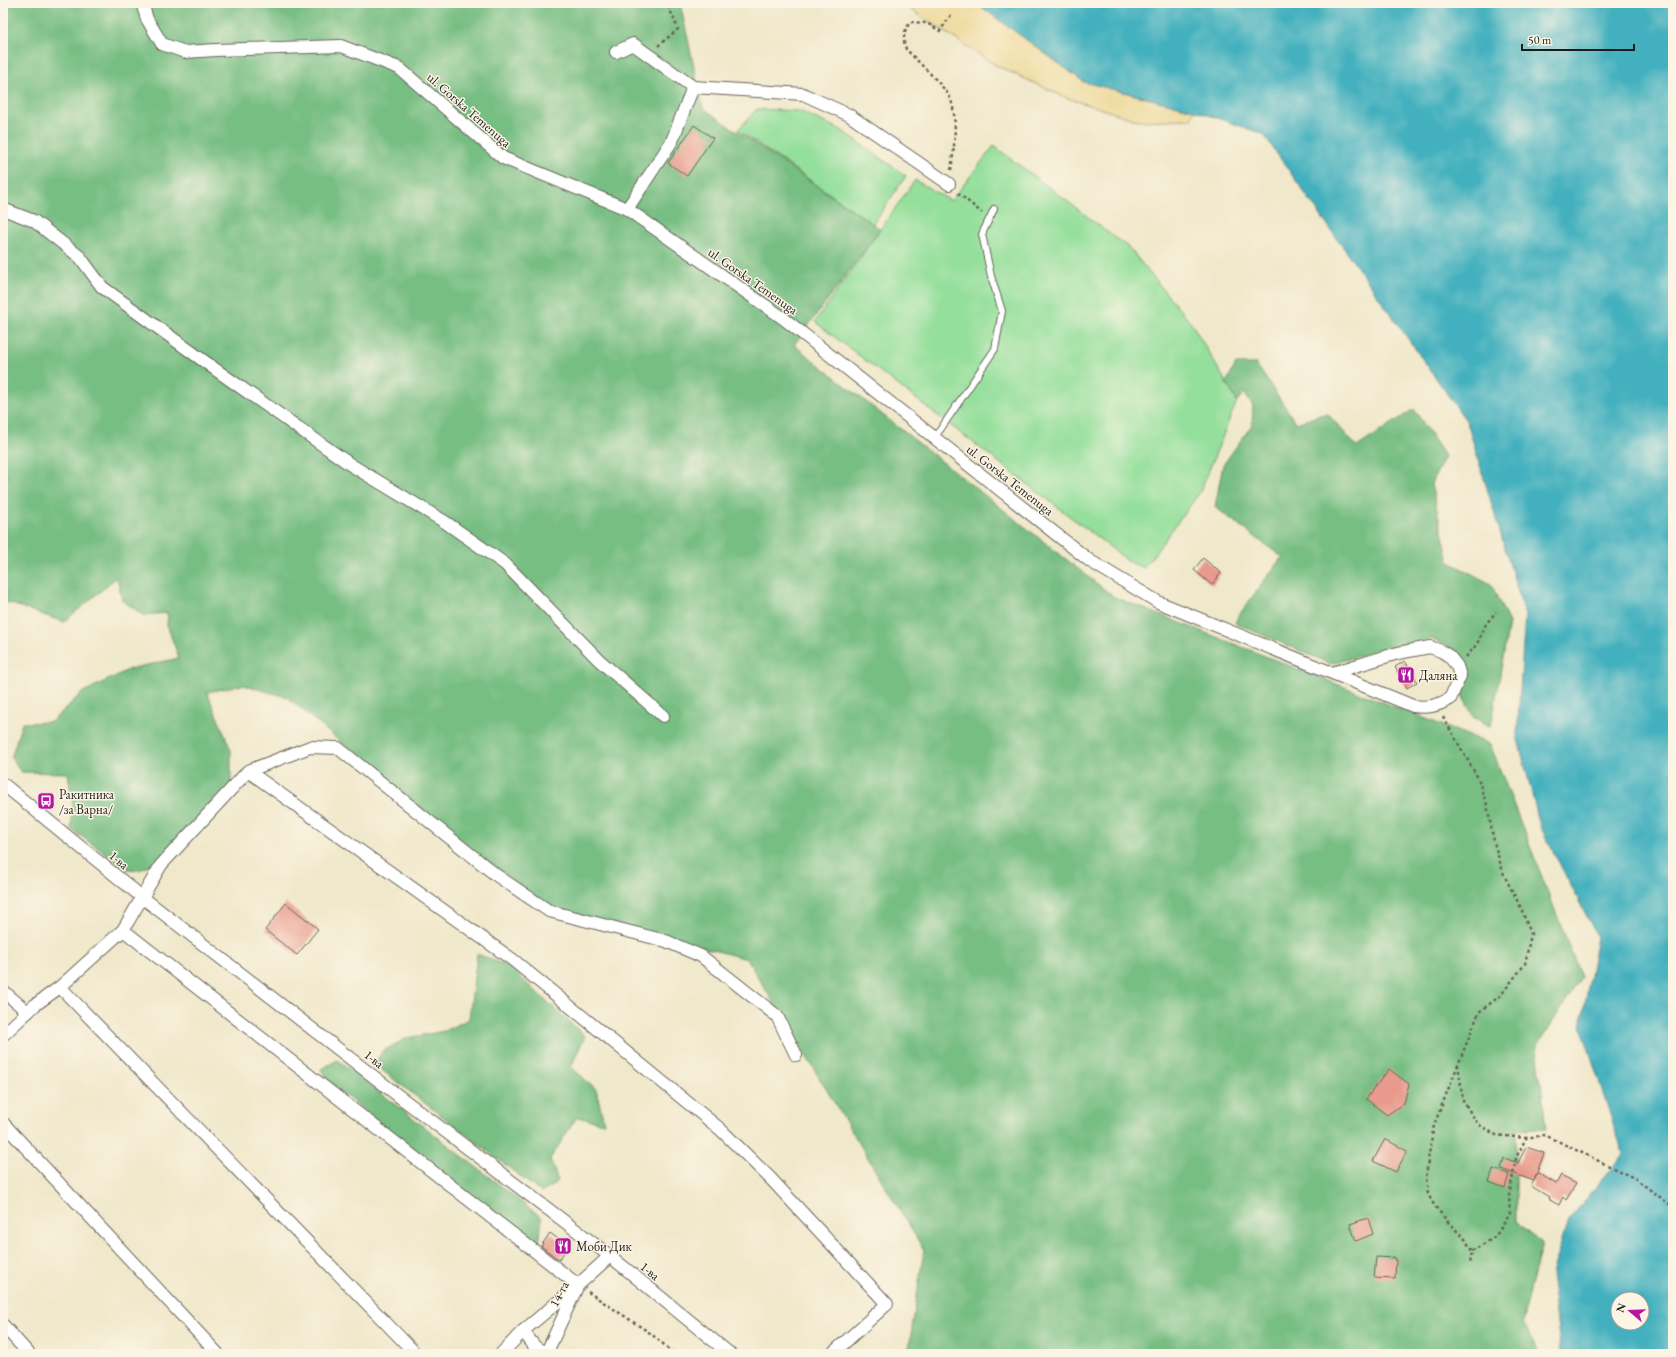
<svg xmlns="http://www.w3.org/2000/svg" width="1676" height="1357" font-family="'EB Garamond',serif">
  <rect width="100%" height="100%" fill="#fcf5e5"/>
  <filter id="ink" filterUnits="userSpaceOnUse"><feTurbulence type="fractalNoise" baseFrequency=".025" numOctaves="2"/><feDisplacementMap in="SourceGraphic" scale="8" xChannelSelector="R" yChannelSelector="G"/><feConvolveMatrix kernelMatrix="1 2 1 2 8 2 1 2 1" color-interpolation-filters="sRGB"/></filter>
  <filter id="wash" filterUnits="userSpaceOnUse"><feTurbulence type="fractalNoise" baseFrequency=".012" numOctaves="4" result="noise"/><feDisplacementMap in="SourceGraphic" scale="16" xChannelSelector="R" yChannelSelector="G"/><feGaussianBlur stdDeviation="0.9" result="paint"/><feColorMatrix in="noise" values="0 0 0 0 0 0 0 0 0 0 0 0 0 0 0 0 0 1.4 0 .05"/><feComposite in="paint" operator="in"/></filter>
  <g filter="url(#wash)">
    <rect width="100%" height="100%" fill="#f0e8ca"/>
    <g fill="#94df9b" stroke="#587e5c">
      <path d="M757 109 799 111 841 130 906 176 873 224 738 130Z"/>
      <path d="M994 146 1129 248 1193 326 1237 401 1200 492 1144 568 1131 563 815 322 915 180 951 201Z"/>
    </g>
    <g fill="#77be83" stroke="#4a6d50">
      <path d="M3 3H680L703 108 880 229 794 345 1114 597 1490 744 1581 977 1537 1047 1546 1129 1516 1130V1222L1542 1243 1522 1323 1540 1354H908L924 1250 747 959 548 906 448 832 287 697 243 685 207 692 231 750V783L159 860 140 870 127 869 71 829 73 807 68 773 21 772 11 758 22 723 51 722 83 692 130 669 179 658 167 625 168 613 143 615 122 600 117 577 64 622 3 601Z"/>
      <path d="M1236 364H1256L1296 423 1327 413 1357 447 1414 409 1445 456 1431 484 1449 562 1491 584 1509 623 1491 727 1473 716 1461 693 1467 678 1458 651 1433 639 1383 649 1331 664 1235 623 1239 615 1282 557 1215 507 1223 465 1252 425 1253 406 1244 393 1237 401 1226 383Z"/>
      <path d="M477 954 508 966 585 1036 571 1067 596 1089 604 1123 577 1117 550 1159 558 1181 542 1193 374 1064 383 1051 407 1038 444 1031 469 1019Z"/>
      <path d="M338 1060 542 1218 539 1245 528 1247 327 1080 321 1069Z"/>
    </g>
    <path fill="#eeda9e" stroke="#857b5d" d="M901 3H976L1084 82 1194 110 1191 119 1140 121 1067 98 995 65Z"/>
    <path fill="#42b0be" stroke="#2f666d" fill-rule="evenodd" d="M976 3H1673V1354H1561L1551 1274 1568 1221 1623 1154 1581 1026 1597 936 1540 826 1517 735 1525 615 1467 422 1263 134 1194 110 1084 82ZM1618 1299H1642V1323H1618Z"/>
    <g id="blocks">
      <g fill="#e89b8c">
        <path d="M694 125 713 138 687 176 668 163Z"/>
        <path d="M1203 558 1221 573 1212 585 1194 570Z"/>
        <path d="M1405 661 1417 682 1407 688 1395 667Z"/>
        <path d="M286 903 318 929 297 955 265 930Z"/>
        <path d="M1389 1069 1409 1084 1404 1103 1387 1115 1366 1099Z"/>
        <path d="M1385 1139 1407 1151 1396 1172 1373 1161Z"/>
        <path d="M1526 1147 1544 1153 1534 1181 1501 1169 1504 1158 1518 1163Z"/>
        <path d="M1493 1169 1509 1174 1505 1188 1489 1182Z"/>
        <path d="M1538 1173 1556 1184 1561 1175 1576 1184 1566 1200 1563 1197 1559 1205 1548 1199 1549 1197 1531 1186Z"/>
        <path d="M1368 1218 1373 1234 1356 1241 1350 1224Z"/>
        <path d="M550 1233 568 1246 559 1260 541 1246Z"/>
        <path d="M1376 1257 1396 1258 1395 1279 1374 1278Z"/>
      </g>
    </g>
  </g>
  <g filter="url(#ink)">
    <use href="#blocks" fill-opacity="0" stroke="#666359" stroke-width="1"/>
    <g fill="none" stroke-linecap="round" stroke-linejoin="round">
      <defs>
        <path id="service" d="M934 437 940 430 995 349 1002 311 991 276 982 234 994 209"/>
        <g id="minor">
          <path d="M142 3 147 19 162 44 185 52 216 50 341 46 399 68 503 158 627 209 783 318 1090 561 1158 602 1413 706C1428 708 1437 706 1450 699L1460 676 1457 666 1449 656 1441 651 1430 647 1398 653 1332 673"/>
          <path d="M616 52 633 44 693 87 803 94 849 115 949 184"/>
          <path d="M3 209 34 221 80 257 102 287 219 372 351 465 445 522 505 564 599 660 663 716"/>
          <path d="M627 209 672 141 693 87"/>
          <path d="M248 771 310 747 338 748 496 875 549 911 666 941 701 956 777 1016 796 1055"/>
          <path d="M3 784 142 897 400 1097 610 1256 730 1354"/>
          <path d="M123 930 578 1285 523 1331 501 1354"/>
          <path d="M60 987 416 1354"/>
          <path d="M3 991 28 1012"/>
          <path d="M3 1035 35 1005 60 987 123 930 161 865 248 771 513 960 720 1129 771 1179 887 1304 832 1354"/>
          <path d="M3 1123 218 1354"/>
          <path d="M3 1325 29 1354"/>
          <path d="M523 1331 535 1347 547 1354"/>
          <path d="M546 1354 578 1285 610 1256"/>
        </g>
      </defs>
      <use href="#service" stroke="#666359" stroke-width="8"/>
      <use href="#minor" stroke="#666359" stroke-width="14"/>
      <g stroke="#666359" stroke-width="2.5" stroke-dasharray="3 3" stroke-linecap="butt">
        <path d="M951 15 940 31 927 23 910 22C904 32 902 38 906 49 919 63 937 79 948 94 959 112 954 150 951 170"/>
        <path d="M658 46 678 29 667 3"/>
        <path d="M958 193 982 213"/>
        <path d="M1466 657 1477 644 1486 624 1496 612"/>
        <path d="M1443 717 1478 778 1487 805 1495 846 1504 875 1521 908 1531 934 1525 964 1500 996 1479 1012 1434 1125 1428 1160 1426 1178 1428 1194 1434 1205 1448 1222 1465 1239 1472 1251 1470 1264"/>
        <path d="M1458 1064 1463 1101 1478 1124 1496 1135 1526 1138"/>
        <path d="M1472 1251 1495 1237 1510 1214 1509 1196 1516 1158 1526 1138 1545 1135 1636 1179 1673 1207"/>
        <path d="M588 1292 650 1333 675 1354"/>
      </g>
      <use href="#service" stroke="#fff" stroke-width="6"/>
      <use href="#minor" stroke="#fff" stroke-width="12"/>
    </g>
  </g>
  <defs>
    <symbol id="restaurant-square" viewBox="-11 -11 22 22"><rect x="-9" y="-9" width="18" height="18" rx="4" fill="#b5179e" stroke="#fcf5e5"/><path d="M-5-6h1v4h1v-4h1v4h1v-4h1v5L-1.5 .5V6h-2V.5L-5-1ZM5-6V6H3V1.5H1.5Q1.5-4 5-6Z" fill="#fff"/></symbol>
    <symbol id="bus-square" viewBox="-11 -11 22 22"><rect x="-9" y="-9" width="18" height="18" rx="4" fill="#b5179e" stroke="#fcf5e5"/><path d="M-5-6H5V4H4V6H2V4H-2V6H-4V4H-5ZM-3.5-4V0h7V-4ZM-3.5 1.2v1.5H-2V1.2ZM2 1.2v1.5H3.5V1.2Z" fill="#fff"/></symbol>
  </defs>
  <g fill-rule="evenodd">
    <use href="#restaurant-square" x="1396" y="665" width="20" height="20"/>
    <use href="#bus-square" x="36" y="791" width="20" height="20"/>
    <use href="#restaurant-square" x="553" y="1236" width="20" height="20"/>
  </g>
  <g text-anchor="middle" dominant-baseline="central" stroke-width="3" stroke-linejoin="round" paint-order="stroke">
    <g font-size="13" fill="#1c1c1c" stroke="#fcf5e5">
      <text transform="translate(469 110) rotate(41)">ul. Gorska Temenuga</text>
      <text transform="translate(753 281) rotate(35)">ul. Gorska Temenuga</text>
      <text transform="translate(1010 480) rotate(38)">ul. Gorska Temenuga</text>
      <text transform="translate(119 860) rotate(40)">1-ва</text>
      <text transform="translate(374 1059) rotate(38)">1-ва</text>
      <text transform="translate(650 1271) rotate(39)">1-ва</text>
      <text transform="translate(559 1294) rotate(-63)">14-та</text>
    </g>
    <g font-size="13" fill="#1c1c1c" stroke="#fcf5e5" text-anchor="start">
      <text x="1419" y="675">Даляна</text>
      <text x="59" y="794">Ракитника<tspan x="59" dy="15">/за Варна/</tspan></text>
      <text x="576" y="1246">Моби Дик</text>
    </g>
  </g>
  <rect width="1676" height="1357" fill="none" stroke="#fcf5e5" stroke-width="16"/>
  <g transform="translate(1630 1311) rotate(289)"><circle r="19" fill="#fcf5e5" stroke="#a29e95"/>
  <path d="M0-3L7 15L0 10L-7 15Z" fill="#b5179e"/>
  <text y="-6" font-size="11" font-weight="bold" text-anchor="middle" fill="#1c1c1c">N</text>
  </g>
  <path d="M1522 44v6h112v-6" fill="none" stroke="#1c1c1c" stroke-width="2"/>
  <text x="1528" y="44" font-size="12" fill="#1c1c1c" stroke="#fcf5e5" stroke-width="3" paint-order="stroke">50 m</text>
</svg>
